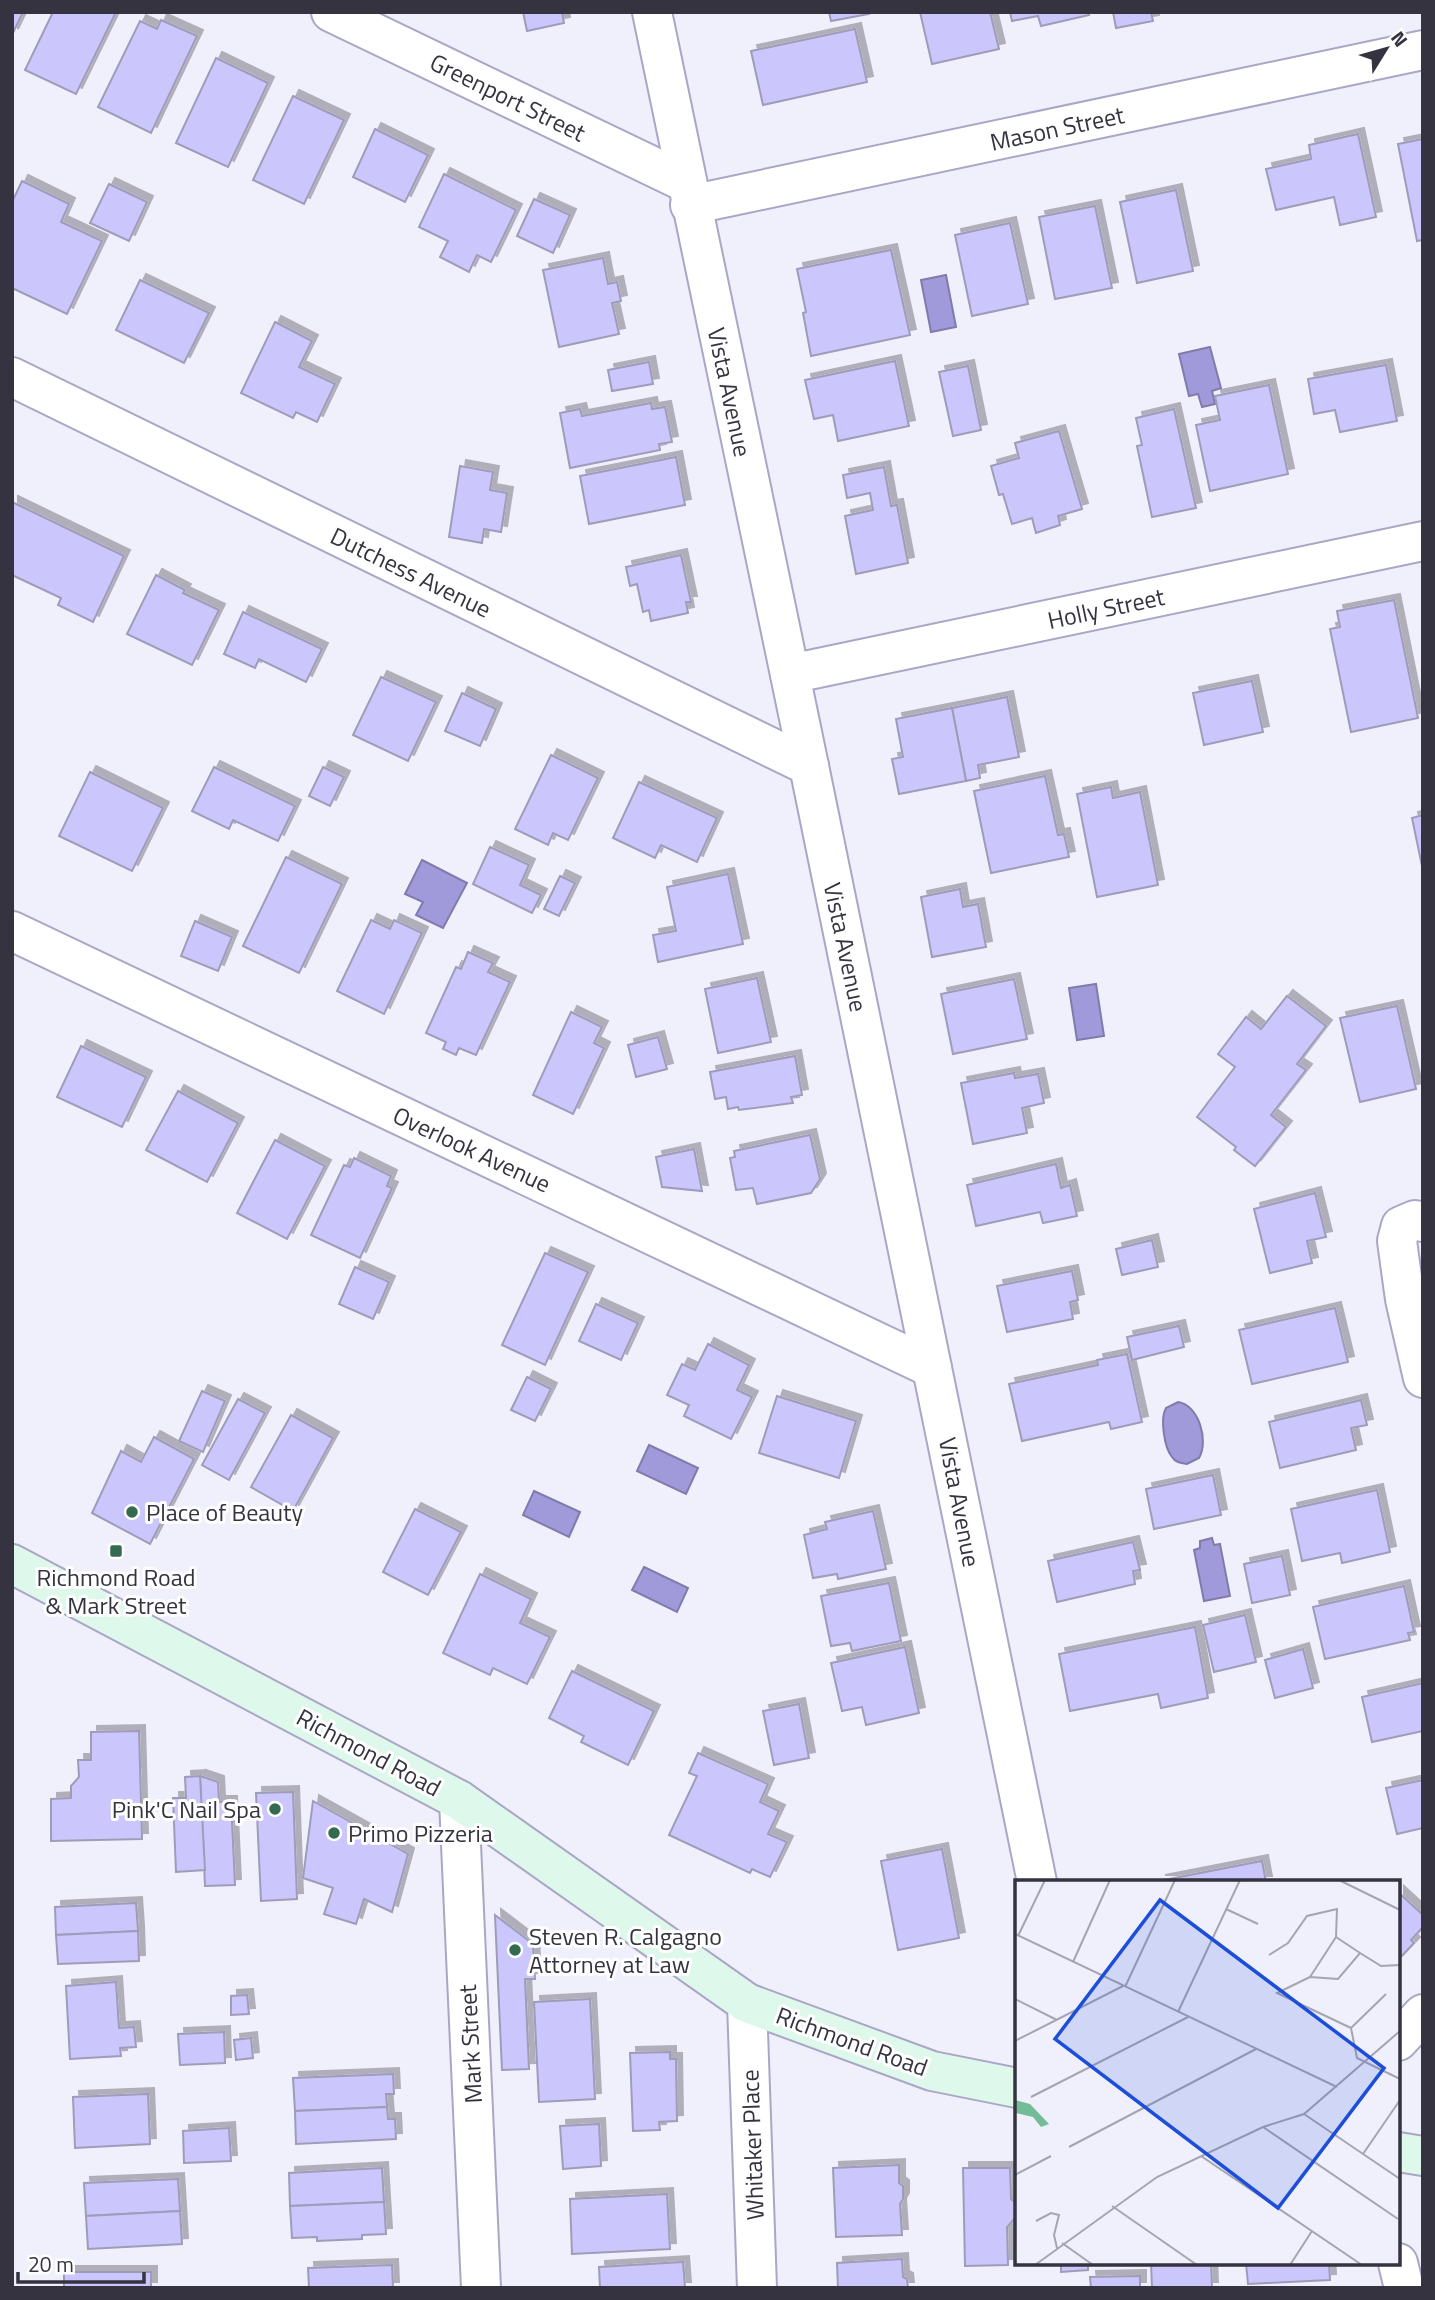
<svg xmlns="http://www.w3.org/2000/svg" width="1435" height="2300" font-family="'Titillium Web',sans-serif">
  <defs>
    <filter id="shadow"><feDropShadow dx="6" dy="-6" stdDeviation="0" flood-color="#0004"/></filter>
  </defs>
  <rect width="100%" height="100%" fill="#f0effc"/>
  <g fill="#a09ada" stroke="#807bac" stroke-width="2">
    <path d="M946 275 956 327 931 332 921 280Z"/>
    <path d="M1210 347 1221 388 1212 391 1215 404 1202 407 1198 394 1189 396 1179 354Z"/>
    <path d="M422 860 467 883 443 928 416 915 423 902 405 894Z"/>
    <path d="M1096 984 1104 1036 1077 1040 1069 988Z"/>
    <path d="M1178 1402C1199 1405 1209 1441 1199 1458L1187 1464C1180 1463 1175 1462 1172 1457 1164 1447 1160 1418 1166 1408Z"/>
    <path d="M649 1445 698 1468 686 1494 637 1471Z"/>
    <path d="M534 1491 580 1512 569 1537 523 1515Z"/>
    <path d="M1212 1538 1214 1545 1220 1544 1230 1596 1204 1601 1194 1550 1200 1548V1541Z"/>
    <path d="M644 1567 688 1588 677 1612 632 1590Z"/>
  </g>
  <g fill="#cbc7fd" stroke="#9e9cb9" stroke-width="2" filter="url(#shadow)">
    <path d="M12 12H23L12 35Z"/>
    <path d="M53 12H116L76 94 25 70Z"/>
    <path d="M523 12H562L564 23 527 31Z"/>
    <path d="M829 12H869V14L831 21Z"/>
    <path d="M920 12H990L999 49 932 64Z"/>
    <path d="M1010 12H1088L1089 15 1041 26 1038 16 1012 21Z"/>
    <path d="M1113 12H1151L1153 21 1116 28Z"/>
    <path d="M161 20 197 36 151 133 98 107 140 21 157 29Z"/>
    <path d="M855 29 867 82 763 105 751 51Z"/>
    <path d="M216 58 268 83 228 167 176 143Z"/>
    <path d="M293 96 344 120 304 204 253 180Z"/>
    <path d="M375 129 428 155 405 202 353 177Z"/>
    <path d="M1358 134 1376 217 1340 225 1334 197 1276 210 1266 169 1311 159 1309 145Z"/>
    <path d="M1423 139V240L1417 241 1398 144Z"/>
    <path d="M444 174 516 210 491 262 477 255 469 272 440 257 448 241 419 227Z"/>
    <path d="M22 181 69 204 61 222 102 241 67 314 12 288V202Z"/>
    <path d="M109 184 147 202 129 241 90 223Z"/>
    <path d="M1176 190 1193 271 1137 283 1120 202Z"/>
    <path d="M534 199 570 215 553 253 517 236Z"/>
    <path d="M1095 206 1112 288 1055 299 1039 217Z"/>
    <path d="M1010 223 1028 304 972 316 955 235Z"/>
    <path d="M891 250 910 335 811 356 803 313 806 312 797 269Z"/>
    <path d="M603 258 608 284 617 282 621 301 612 303 619 334 559 347 543 270Z"/>
    <path d="M140 280 209 313 184 363 116 330Z"/>
    <path d="M275 322 312 341 299 367 335 384 317 422 296 412 293 418 241 393Z"/>
    <path d="M895 361 909 426 838 441 833 415 814 419 805 380Z"/>
    <path d="M649 362 653 384 612 391 608 370Z"/>
    <path d="M1386 365 1397 421 1340 432 1335 410 1314 414 1308 379Z"/>
    <path d="M968 366 981 430 953 436 939 372Z"/>
    <path d="M1269 385 1288 474 1210 491 1196 425 1220 420 1215 396Z"/>
    <path d="M651 403 652 409 665 407 672 442 659 444 660 450 570 468 560 413 580 409 582 416Z"/>
    <path d="M1174 409 1196 508 1152 517 1137 446 1142 445 1136 418Z"/>
    <path d="M1059 431 1082 509 1058 516 1060 525 1036 533 1032 518 1012 524 1003 494 999 495 991 466 1019 458 1015 443Z"/>
    <path d="M676 457 685 505 589 524 580 476Z"/>
    <path d="M460 466 493 472 490 490 507 493 501 532 484 529 482 543 449 537Z"/>
    <path d="M884 467 891 506 897 505 908 563 856 574 845 516 873 510 870 493 847 498 843 475Z"/>
    <path d="M12 502 124 556 93 622 58 605 61 598 12 575Z"/>
    <path d="M681 555 691 602H686L688 613 651 621 649 610 643 612 637 584 630 586 626 567Z"/>
    <path d="M156 575 185 590 183 593 219 610 192 665 127 634Z"/>
    <path d="M1394 600 1418 718 1351 732 1330 629 1340 627 1337 611Z"/>
    <path d="M243 612 322 649 306 682 259 659 255 668 224 654Z"/>
    <path d="M381 677 436 702 408 761 353 735Z"/>
    <path d="M1252 681 1263 732 1204 745 1193 693Z"/>
    <path d="M462 693 496 709 480 746 445 731Z"/>
    <path d="M1007 697 1019 757 978 765 980 778 966 781 952 708Z"/>
    <path d="M952 708 966 781 899 794 892 759 903 757 896 719Z"/>
    <path d="M551 755 598 778 568 840 553 833 548 845 515 829Z"/>
    <path d="M214 767 295 806 278 841 233 820 229 829 192 811Z"/>
    <path d="M323 767 344 777 330 806 309 796Z"/>
    <path d="M90 772 163 808 132 871 59 836Z"/>
    <path d="M1045 776 1058 835 1064 834 1069 857 991 873 974 791Z"/>
    <path d="M639 782 717 818 697 862 661 845 655 858 613 838Z"/>
    <path d="M1111 787 1113 798 1140 792 1158 885 1097 897 1077 794Z"/>
    <path d="M1423 815V871L1412 818Z"/>
    <path d="M490 847 529 865 520 885 541 895 532 913 473 884Z"/>
    <path d="M286 857 342 884 299 973 243 946Z"/>
    <path d="M728 874 743 944 658 962 653 935 676 931 667 887Z"/>
    <path d="M560 876 575 883 559 916 544 909Z"/>
    <path d="M960 889 963 907 978 904 986 947 932 957 921 897Z"/>
    <path d="M371 920 390 929 394 920 422 933 384 1014 337 991Z"/>
    <path d="M195 921 232 937 218 971 181 956Z"/>
    <path d="M468 952 493 963 488 972 510 982 476 1055 459 1048 456 1055 443 1049 446 1042 426 1033 456 967 461 969Z"/>
    <path d="M757 978 771 1042 718 1053 705 989Z"/>
    <path d="M1014 979 1027 1039 953 1054 941 994Z"/>
    <path d="M1287 996 1326 1026 1297 1064 1306 1070 1271 1115 1286 1127 1255 1166 1234 1150 1236 1147 1197 1117 1235 1067 1218 1054 1246 1017 1261 1029Z"/>
    <path d="M1397 1006 1416 1089 1360 1102 1340 1018Z"/>
    <path d="M571 1012 602 1027 594 1043 604 1048 573 1114 533 1095Z"/>
    <path d="M658 1037 667 1069 636 1077 628 1045Z"/>
    <path d="M81 1046 146 1077 122 1127 57 1097Z"/>
    <path d="M795 1056 802 1095 791 1097 793 1103 739 1110 738 1107 728 1109 726 1097 715 1099 710 1072Z"/>
    <path d="M1014 1073 1015 1078 1038 1074 1044 1103 1022 1108 1027 1133 973 1144 961 1083Z"/>
    <path d="M178 1091 238 1123 207 1182 146 1150Z"/>
    <path d="M810 1135 820 1179 811 1193 757 1204 753 1188 736 1190 730 1158 735 1157 734 1151Z"/>
    <path d="M275 1140 325 1166 287 1239 237 1213Z"/>
    <path d="M694 1149 702 1191 662 1187 656 1157Z"/>
    <path d="M354 1158 391 1176 387 1186 392 1188 360 1258 311 1235 344 1165 350 1167Z"/>
    <path d="M1056 1164 1061 1188 1070 1185 1077 1216 1043 1223 1040 1212 976 1226 967 1185Z"/>
    <path d="M1315 1193 1326 1237 1307 1241 1312 1263 1270 1273 1254 1209Z"/>
    <path d="M1152 1240 1158 1267 1122 1275 1116 1249Z"/>
    <path d="M545 1253 588 1272 545 1365 502 1345Z"/>
    <path d="M355 1267 389 1282 373 1319 339 1304Z"/>
    <path d="M1072 1271 1078 1300 1070 1302 1073 1319 1007 1332 997 1286Z"/>
    <path d="M596 1304 638 1323 621 1360 579 1341Z"/>
    <path d="M1335 1308 1348 1362 1252 1384 1239 1330Z"/>
    <path d="M1179 1326 1184 1347 1132 1360 1127 1337Z"/>
    <path d="M708 1344 749 1365 737 1390 752 1397 731 1439 684 1416 689 1405 667 1395 682 1364 695 1370Z"/>
    <path d="M1127 1354 1142 1422 1111 1429 1109 1422 1022 1441 1009 1384 1098 1365 1097 1360Z"/>
    <path d="M527 1377 551 1389 535 1421 511 1410Z"/>
    <path d="M202 1391 225 1401 203 1452 179 1441Z"/>
    <path d="M777 1396 856 1421 839 1478 759 1453Z"/>
    <path d="M238 1399 265 1413 229 1480 202 1465Z"/>
    <path d="M1361 1400 1367 1425 1351 1428 1356 1450 1280 1468 1269 1422Z"/>
    <path d="M291 1415 333 1438 293 1511 251 1487Z"/>
    <path d="M154 1437 194 1459 150 1544 92 1513 121 1451 141 1462Z"/>
    <path d="M1213 1475 1221 1515 1154 1529 1146 1489Z"/>
    <path d="M1377 1490 1390 1552 1342 1563 1340 1553 1302 1561 1291 1509Z"/>
    <path d="M415 1509 461 1532 428 1595 383 1572Z"/>
    <path d="M873 1511 886 1569 838 1579 837 1574 813 1578 804 1535 827 1529 825 1522Z"/>
    <path d="M1133 1542 1140 1570 1133 1571 1135 1584 1057 1602 1048 1561Z"/>
    <path d="M1282 1556 1290 1595 1252 1603 1244 1564Z"/>
    <path d="M480 1574 531 1599 520 1623 550 1637 527 1684 493 1668 490 1675 443 1653Z"/>
    <path d="M889 1583 901 1641 852 1651 850 1643 831 1646 821 1596Z"/>
    <path d="M1404 1586 1414 1632 1408 1633 1410 1640 1325 1659 1313 1607Z"/>
    <path d="M1245 1615 1256 1662 1214 1672 1203 1625Z"/>
    <path d="M1195 1627 1208 1698 1161 1708 1158 1694 1070 1711 1059 1654Z"/>
    <path d="M905 1647 919 1713 866 1725 862 1707 842 1711 831 1663Z"/>
    <path d="M1303 1649 1313 1688 1275 1698 1265 1660Z"/>
    <path d="M572 1671 654 1711 628 1765 581 1742 584 1736 549 1718Z"/>
    <path d="M1423 1683V1731L1372 1742 1362 1697Z"/>
    <path d="M799 1704 809 1758 774 1765 763 1711Z"/>
    <path d="M139 1731 142 1839 51 1841V1799L71 1798V1786L79 1777 78 1760H91V1732Z"/>
    <path d="M698 1753 768 1784 760 1802 779 1811 768 1834 787 1842 770 1877 752 1869 750 1873 669 1835 697 1776 689 1773Z"/>
    <path d="M200 1776 218 1782 219 1802H231L235 1885 205 1886Z"/>
    <path d="M200 1776 205 1870 176 1872 173 1798H186L185 1777Z"/>
    <path d="M1423 1780V1828L1397 1834 1386 1788Z"/>
    <path d="M293 1792 297 1899 261 1901 256 1793Z"/>
    <path d="M313 1801 408 1854 392 1912 364 1899 356 1924 324 1914 333 1888 303 1878Z"/>
    <path d="M942 1849 959 1938 898 1950 881 1861Z"/>
    <path d="M1262 1861 1266 1882 1159 1881Z"/>
    <path d="M1398 1892 1423 1915V1927L1411 1940 1414 1943 1398 1960Z"/>
    <path d="M136 1903 138 1931 56 1935 55 1907Z"/>
    <path d="M495 1915 533 1944 535 1979H525L529 2069 502 2070Z"/>
    <path d="M138 1931 139 1961 58 1964 56 1935Z"/>
    <path d="M116 1982 119 2028 134 2027 136 2047 120 2048 121 2056 70 2059 66 1986Z"/>
    <path d="M247 1995 249 2014 231 2015V1996Z"/>
    <path d="M590 1999 595 2099 539 2102 534 2002Z"/>
    <path d="M224 2032 225 2063 180 2065 178 2034Z"/>
    <path d="M251 2038 253 2058 236 2060 234 2040Z"/>
    <path d="M670 2052V2059H676L677 2121 659 2122 660 2130 633 2131 630 2053Z"/>
    <path d="M393 2074 394 2094H386L387 2107 295 2111 293 2078Z"/>
    <path d="M148 2094 150 2144 75 2148 73 2097Z"/>
    <path d="M387 2107 388 2119H395L396 2139 296 2144 295 2111Z"/>
    <path d="M599 2124 601 2166 563 2169 560 2126Z"/>
    <path d="M229 2128 231 2161 184 2163 183 2131Z"/>
    <path d="M899 2165V2183L903 2186V2199L900 2204 902 2235 836 2237 833 2168Z"/>
    <path d="M382 2168 384 2202 290 2206 289 2173Z"/>
    <path d="M963 2168H1010L1011 2199 1016 2203V2217L1007 2227 1008 2265 965 2266Z"/>
    <path d="M178 2179 180 2211 86 2216 84 2183Z"/>
    <path d="M667 2194 670 2249 572 2254 570 2199Z"/>
    <path d="M384 2202 386 2234 362 2235V2239L317 2241V2237L292 2238 290 2206Z"/>
    <path d="M180 2211 182 2244 88 2249 86 2216Z"/>
    <path d="M902 2259 903 2277 907 2279 908 2288H838L837 2263Z"/>
    <path d="M683 2262 685 2288H600L599 2267Z"/>
    <path d="M1061 2263H1088V2270L1061 2272Z"/>
    <path d="M1151 2263H1211L1212 2288H1152Z"/>
    <path d="M1246 2263H1329L1330 2280 1248 2284Z"/>
    <path d="M392 2265 393 2288H309L308 2268Z"/>
    <rect x="64" y="2272" width="87" height="16"/>
    <path d="M1140 2276V2288H1091L1090 2277Z"/>
  </g>
  <g fill="none" stroke-linecap="round" stroke-linejoin="round">
    <defs>
      <g id="minor">
        <path d="M331 12 685 182"/>
        <path d="M652 12 809 766 1037 1882"/>
        <path d="M690 205 1423 50"/>
        <path d="M12 377 809 766"/>
        <path d="M790 674 1423 541"/>
        <path d="M12 931 932 1368"/>
        <path d="M1423 1222 1415 1220 1401 1226 1397 1241 1405 1299 1423 1378"/>
        <path d="M459 1800 481 2288"/>
        <path d="M747 2003 757 2288"/>
        <path d="M1398 2041 1423 2014"/>
        <path d="M1398 2263 1404 2288"/>
      </g>
      <g id="secondary">
        <path d="M12 1564 459 1800 747 2003 932 2071 1017 2088"/>
        <path d="M1398 2152 1423 2156"/>
      </g>
    </defs>
    <use href="#minor" stroke="#a9a7c5" stroke-width="42"/>
    <use href="#secondary" stroke="#a9a7c5" stroke-width="42"/>
    <use href="#minor" stroke="#fff" stroke-width="38"/>
    <use href="#secondary" stroke="#def8eb" stroke-width="38"/>
  </g>
  <g fill="#346a51" stroke="#fefefe" stroke-width="2.5">
    <circle cx="132" cy="1512" r="7"/>
    <rect x="109" y="1544" width="14" height="14" rx="3.5"/>
    <circle cx="275" cy="1809" r="7"/>
    <circle cx="334" cy="1833" r="7"/>
    <circle cx="515" cy="1950" r="7"/>
  </g>
  <g text-anchor="middle" dominant-baseline="central" stroke-width="6" stroke-linejoin="round" paint-order="stroke">
    <g font-size="24" fill="#34333f" stroke="#fefefe">
      <text transform="translate(508 97) rotate(26)">Greenport Street</text>
      <text transform="translate(1057 128) rotate(-12)">Mason Street</text>
      <text transform="translate(730 392) rotate(78)">Vista Avenue</text>
      <text transform="translate(411 572) rotate(26)">Dutchess Avenue</text>
      <text transform="translate(1106 608) rotate(-12)">Holly Street</text>
      <text transform="translate(846 947) rotate(78)">Vista Avenue</text>
      <text transform="translate(472 1149) rotate(25)">Overlook Avenue</text>
      <text transform="translate(960 1502) rotate(79)">Vista Avenue</text>
      <text transform="translate(369 1752) rotate(28)">Richmond Road</text>
      <text transform="translate(852 2041) rotate(20)">Richmond Road</text>
      <text transform="translate(470 2044) rotate(-93)">Mark Street</text>
      <text transform="translate(752 2145) rotate(-92)">Whitaker Place</text>
    </g>
    <g font-size="24" fill="#34333f" stroke="#fefefe" text-anchor="start">
      <text x="146" y="1512">Place of Beauty</text>
      <text x="116" y="1577" text-anchor="middle">Richmond Road<tspan x="116" dy="28">&amp; Mark Street</tspan></text>
      <text x="261" y="1809" text-anchor="end">Pink'C Nail Spa</text>
      <text x="348" y="1833">Primo Pizzeria</text>
      <text x="529" y="1936">Steven R. Calgagno<tspan x="529" dy="28">Attorney at Law</tspan></text>
    </g>
  </g>
  <g transform="translate(1015 1880)">
    <rect width="385" height="385" fill="#f0effc"/>
    <path d="M0 220 15 224 34 244 26 247 18 237 1 233Z" fill="#72bd98"/>
    <path fill="none" stroke="#a5a4b0" stroke-width="2" d="M324 0 385 30M211 29 243 44M0 54 322 207M3 56 30 0M321 57 345 73M254 75 273 63 292 36 322 29 321 57 295 97M58 82 95 0M295 97 262 113 336 148M295 97 323 99 345 73 366 86 385 85M110 107 160 0M0 119 42 140M163 132 225 0M336 148 342 178 385 199M336 148 371 114M0 161 108 106M16 217 173 137M289 234 385 299M248 247 383 339M54 267 241 169M348 274 385 220M186 276 347 385M0 295 36 276M97 326 182 385M21 341 36 333 44 335 39 355 42 368M47 363 78 385M20 385 142 297 248 247 289 234 385 151M275 385 297 351"/>
    <path fill="#1d4ed8" fill-opacity="0.15" stroke="#1d4ed8" stroke-width="3.5" d="M145 20 369 188 263 328 40 159Z"/>
    <rect width="385" height="385" fill="none" stroke="#34333f" stroke-width="3.5"/>
  </g>
  <rect width="1435" height="2300" fill="none" stroke="#34333f" stroke-width="28"/>
  <g transform="translate(1386 49) rotate(53)" stroke="#fefefe" stroke-width="5" paint-order="stroke">
  <path d="M0-5L12 26L0 18L-12 26Z" fill="#34333f"/>
  <text y="-10" font-size="19" font-weight="bold" text-anchor="middle" fill="#34333f">N</text>
  </g>
  <path d="M18 2272v10h126v-10" fill="none" stroke="#34333f" stroke-width="3.5"/>
  <text x="28" y="2272" font-size="21" fill="#34333f" stroke="#fefefe" stroke-width="5" paint-order="stroke">20 m</text>
</svg>
